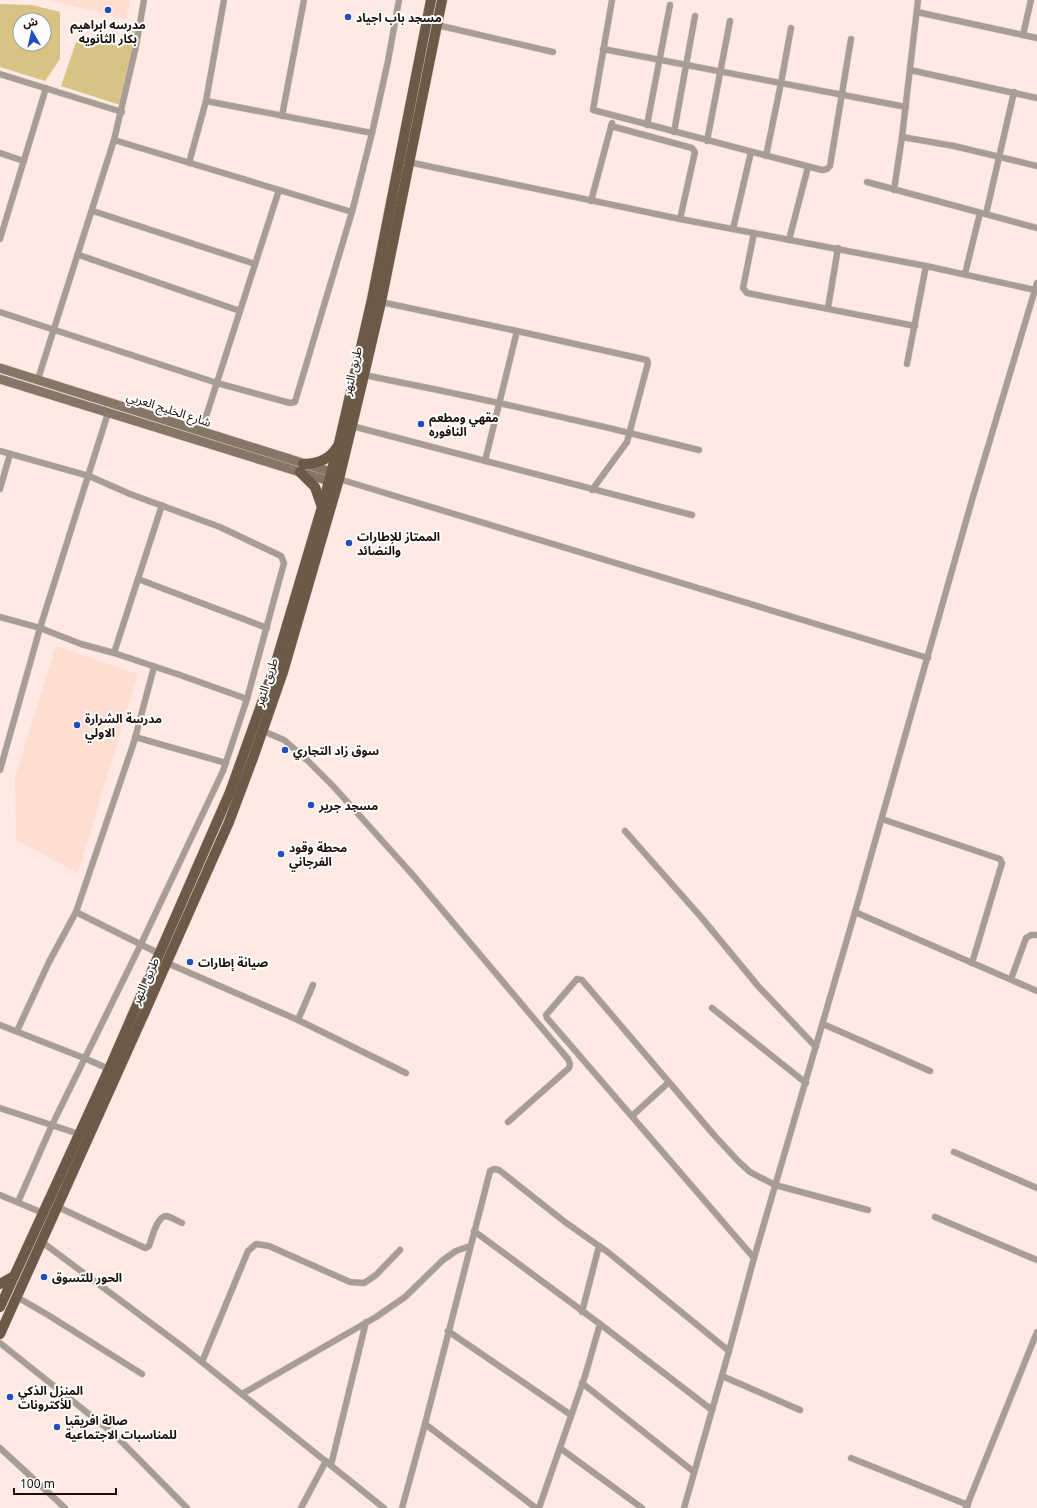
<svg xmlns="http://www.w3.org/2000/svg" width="1037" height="1508" font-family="'Noto Sans','Noto Sans Arabic',sans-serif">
  <rect width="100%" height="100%" fill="#ffeae3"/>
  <g fill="#ffddd1">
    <path d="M49 0H130L126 19Z"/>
    <path d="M56 646 138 674 78 873 16 840 15 777Z"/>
  </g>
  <g fill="#d7c484" fill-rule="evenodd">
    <path d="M0 4 32 5 60 12V59L45 81 0 67ZM20 20H44V44H20Z"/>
    <path d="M129 30 138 32 120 105 61 86 76 42 122 45Z"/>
  </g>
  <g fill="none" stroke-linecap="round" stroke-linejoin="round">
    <defs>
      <g id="minor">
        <path d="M612 0 593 110 822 170 827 169 830 166 851 39"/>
        <path d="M1031 0 1023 35 1037 38"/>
        <path d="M917 12 1023 35"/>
        <path d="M437 25 553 52"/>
        <path d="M603 49 906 107"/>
        <path d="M910 70 1037 98"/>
        <path d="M0 74 122 112"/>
        <path d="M206 101 372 133"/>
        <path d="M282 116 304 0"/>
        <path d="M647 125 670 5"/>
        <path d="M611 126 692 148 695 152 680 219"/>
        <path d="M674 132 695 16"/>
        <path d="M902 137 954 146 1037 166"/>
        <path d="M114 140 352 212"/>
        <path d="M707 141 730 21"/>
        <path d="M0 153 24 161"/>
        <path d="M766 156 781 83 791 28"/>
        <path d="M408 162 680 219 926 266 1035 290"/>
        <path d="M189 163 206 101 224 0"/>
        <path d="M867 182 1037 228"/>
        <path d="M894 190 902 137 918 0"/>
        <path d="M591 201 612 123"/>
        <path d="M93 211 255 264"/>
        <path d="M986 214 1014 92"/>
        <path d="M733 229 751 152"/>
        <path d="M754 233 743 288 747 293 915 326"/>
        <path d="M0 239 46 88"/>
        <path d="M789 240 808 167"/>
        <path d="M79 255 240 311"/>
        <path d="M965 274 980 213"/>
        <path d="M381 302 517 331 647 360 648 363 627 442 592 490"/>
        <path d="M828 308 838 248"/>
        <path d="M0 312 217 383 290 403 295 402 352 212 372 133 388 61 399 0"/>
        <path d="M907 364 926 266"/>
        <path d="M364 375C476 397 588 422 699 450"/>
        <path d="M38 379 114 140 136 46 144 0"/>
        <path d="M352 426 692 515"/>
        <path d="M201 432 279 190"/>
        <path d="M0 451 89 476 130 494 220 527 281 556 284 563 247 699 223 771 141 944 52 1125 18 1202"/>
        <path d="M485 461 517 331"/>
        <path d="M339 479 928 658"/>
        <path d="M0 489 10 454"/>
        <path d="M138 579 267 628"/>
        <path d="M0 617 40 628 81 644 114 653 180 675 247 699"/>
        <path d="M114 653 162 505"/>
        <path d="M263 731 284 740 307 760 333 786 412 874 568 1059 570 1064 569 1068 508 1122"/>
        <path d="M135 737 226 763"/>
        <path d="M0 770 40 628 108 413"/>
        <path d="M882 819 1000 859 1002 863 972 963"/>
        <path d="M625 831 701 917 758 986 816 1047"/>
        <path d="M76 912 160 954"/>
        <path d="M855 912 1037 991"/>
        <path d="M167 963 298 1020 406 1073"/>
        <path d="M1011 979 1026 938 1031 935H1037"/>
        <path d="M712 1008 806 1083"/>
        <path d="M298 1020 313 985"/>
        <path d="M823 1024 930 1071"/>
        <path d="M0 1025 84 1058 109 1069"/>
        <path d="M17 1031 49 962 76 912 134 742 154 667"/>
        <path d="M0 1108 82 1135"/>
        <path d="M632 1116 669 1082"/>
        <path d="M954 1152 1037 1188"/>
        <path d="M0 1195 43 1213"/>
        <path d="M58 1207 145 1248 149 1246C152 1238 157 1215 167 1216 171 1217 177 1221 182 1223"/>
        <path d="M935 1217 1037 1260"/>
        <path d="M474 1231 600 1324 712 1410"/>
        <path d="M42 1242 183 1347 384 1508"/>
        <path d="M754 1258 547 1018 546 1015 577 979 582 980 714 1135 738 1161 750 1172 775 1185 868 1210"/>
        <path d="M17 1297 48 1315 142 1374"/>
        <path d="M582 1312 599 1246"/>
        <path d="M448 1331 571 1415"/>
        <path d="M0 1343 114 1434 187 1508"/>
        <path d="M202 1362 248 1251 256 1244 269 1246 350 1282 364 1283 376 1275 400 1250"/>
        <path d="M722 1376 800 1410"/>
        <path d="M582 1383 694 1472"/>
        <path d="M242 1394 376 1317 405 1297 443 1260 456 1251 470 1246"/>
        <path d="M425 1424 536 1508"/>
        <path d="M0 1448 65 1508"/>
        <path d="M560 1448 642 1508"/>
        <path d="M851 1458 968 1505"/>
        <path d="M331 1465 366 1322"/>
        <path d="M301 1508 326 1461"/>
        <path d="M402 1508 425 1424 489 1175 490 1171 494 1169 499 1170 565 1222 609 1253 729 1351"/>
        <path d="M539 1508 585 1376 600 1324"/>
        <path d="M684 1508 729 1351 754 1258 855 912 972 500 1037 283"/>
        <path d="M966 1508 1037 1332"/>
      </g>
      <g id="secondary">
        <path d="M0 368 331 472"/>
        <path d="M0 379 329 481"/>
      </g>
      <g id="primary">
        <path d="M303 464C317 464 330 459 337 447"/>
        <path d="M300 472 315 487 322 507"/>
        <path d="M0 1284 14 1276"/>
        <path d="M0 1307 109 1069 230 792 274 669 322 507 339 443 372 299 431 0"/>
        <path d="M0 1334 143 1016 229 822 253 758 283 672 339 479 364 375 381 302 442 0"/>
      </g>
    </defs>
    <use href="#minor" stroke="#dac7c0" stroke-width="7"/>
    <use href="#secondary" stroke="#dac7c0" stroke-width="10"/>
    <use href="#primary" stroke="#dac7c0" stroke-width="11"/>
    <use href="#minor" stroke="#a79d93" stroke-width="6"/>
    <use href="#secondary" stroke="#857668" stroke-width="9"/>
    <use href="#primary" stroke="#6c5a49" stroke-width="10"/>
  </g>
  <g fill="#214ebc" stroke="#fcfcfc" stroke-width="1.5">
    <circle cx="108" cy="10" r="4"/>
    <circle cx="348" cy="17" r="4"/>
    <circle cx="421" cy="424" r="4"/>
    <circle cx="349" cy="543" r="4"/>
    <circle cx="77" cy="725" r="4"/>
    <circle cx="285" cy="750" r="4"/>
    <circle cx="311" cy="805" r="4"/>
    <circle cx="281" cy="854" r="4"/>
    <circle cx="190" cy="962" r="4"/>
    <circle cx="44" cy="1277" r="4"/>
    <circle cx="10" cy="1397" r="4"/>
    <circle cx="57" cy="1427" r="4"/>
  </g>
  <g text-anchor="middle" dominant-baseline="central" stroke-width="4" stroke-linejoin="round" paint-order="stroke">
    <g font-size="12" font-weight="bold" fill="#1a0f0b" stroke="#fcfcfc" text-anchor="start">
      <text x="356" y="17">مسجد باب اجياد</text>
      <text x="108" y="24" text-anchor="middle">مدرسه ابراهيم<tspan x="108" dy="14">بكار الثانويه</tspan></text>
      <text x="429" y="417">مقهي ومطعم<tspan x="429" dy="14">النافوره</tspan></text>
      <text x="357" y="536">الممتاز للإطارات<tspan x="357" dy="14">والنضائد</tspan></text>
      <text x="85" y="718">مدرسة الشرارة<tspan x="85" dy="14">الاولي</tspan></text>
      <text x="293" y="750">سوق زاد التجاري</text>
      <text x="319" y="805">مسجد جرير</text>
      <text x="289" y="847">محطة وقود<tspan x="289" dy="14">الفرجاني</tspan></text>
      <text x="198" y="962">صيانة إطارات</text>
      <text x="52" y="1277">الحور للتسوق</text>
      <text x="18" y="1390">المنزل الذكي<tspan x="18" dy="14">للأكترونات</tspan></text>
      <text x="65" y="1420">صالة افريقيا<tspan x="65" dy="14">للمناسبات الاجتماعية</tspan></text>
    </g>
    <g font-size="12" fill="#1a0f0b" stroke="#fcfcfc">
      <text transform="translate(352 371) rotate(-77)">طريق النهر</text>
      <text transform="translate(169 409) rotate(18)">شارع الخليج العربي</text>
      <text transform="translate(266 682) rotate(-72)">طريق النهر</text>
      <text transform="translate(145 981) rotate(-66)">طريق النهر</text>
    </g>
  </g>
  <g transform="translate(32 32) rotate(351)"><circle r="19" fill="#fcfcfc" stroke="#a29d9c"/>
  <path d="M0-3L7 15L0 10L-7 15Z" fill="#214ebc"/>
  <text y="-6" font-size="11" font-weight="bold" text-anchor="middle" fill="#1a0f0b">ش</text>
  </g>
  <path d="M14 1488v6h102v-6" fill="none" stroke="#1a0f0b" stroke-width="2"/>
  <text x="20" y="1488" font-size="12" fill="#1a0f0b" stroke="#fcfcfc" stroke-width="3" paint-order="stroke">100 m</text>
</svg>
